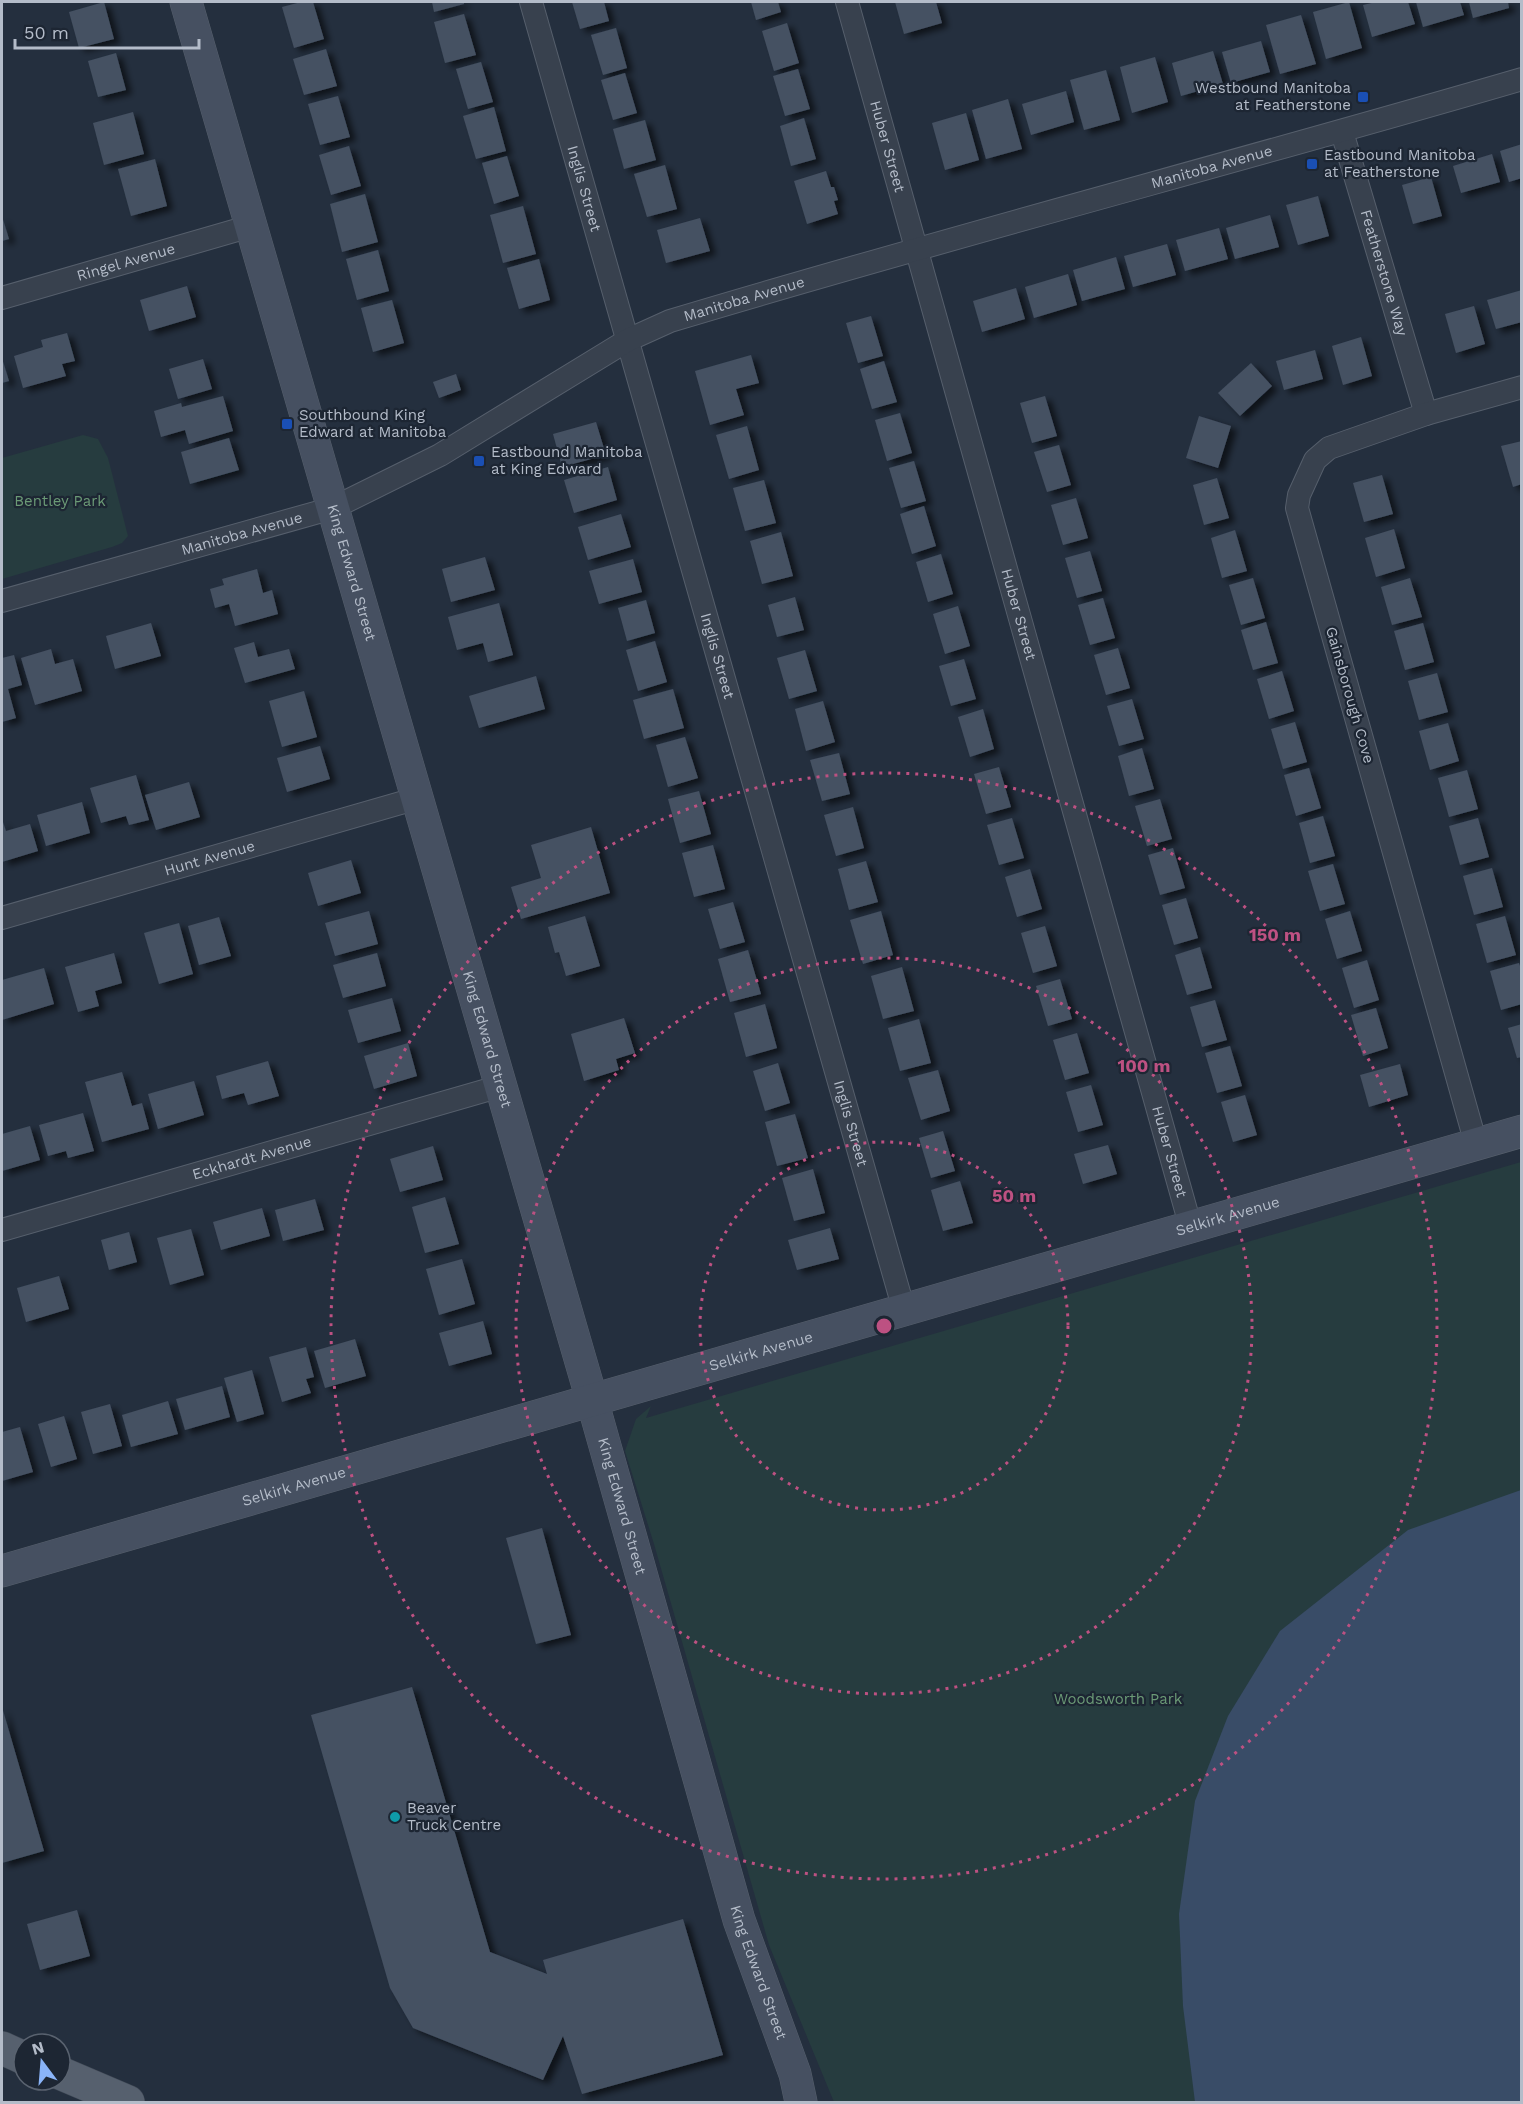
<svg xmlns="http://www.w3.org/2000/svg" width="1523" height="2104" font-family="'Work Sans',sans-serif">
  <defs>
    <filter id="shadow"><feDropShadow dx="6" dy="4" stdDeviation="3" flood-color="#0009"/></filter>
  </defs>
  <rect width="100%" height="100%" fill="#242f3e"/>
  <g fill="#263c3f">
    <path d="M83 435 98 439 108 458 128 536 122 543 112 547 2 579V458Z"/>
    <path d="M1521 1162V2102H834L769 1945 654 1544 625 1451 636 1419 651 1406 646 1418Z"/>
  </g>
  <path fill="#394c67" d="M1521 1490V2102H1195L1183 2006 1179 1914 1195 1801 1228 1716 1280 1631 1408 1530Z"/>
  <g fill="#455162" filter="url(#shadow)">
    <path d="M104 2 114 39 79 48 69 12Z"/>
    <path d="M301 2H313L324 39 294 48 282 7Z"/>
    <path d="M432 2H464V4L434 12Z"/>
    <path d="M572 2H604L609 21 580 29Z"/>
    <path d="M751 2H778L781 12 756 20Z"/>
    <path d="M895 2H936L942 23 904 34Z"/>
    <path d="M1349 2 1362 48 1326 59 1313 12Z"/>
    <path d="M1376 2H1408L1415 24 1372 37 1363 5Z"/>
    <path d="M1416 2H1460L1464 15 1423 27Z"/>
    <path d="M1469 2H1508L1509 8 1473 18Z"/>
    <path d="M464 14 476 55 445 63 434 22Z"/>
    <path d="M1301 15 1316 64 1280 74 1266 25Z"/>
    <path d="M787 23 799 63 774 71 762 31Z"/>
    <path d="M616 28 627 68 603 75 591 35Z"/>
    <path d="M1261 41 1270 72 1231 83 1222 52Z"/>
    <path d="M326 49 337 86 304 95 293 59Z"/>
    <path d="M1213 51 1223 84 1181 96 1172 63Z"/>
    <path d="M116 53 126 90 98 97 88 61Z"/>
    <path d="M1155 57 1168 102 1132 113 1120 67Z"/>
    <path d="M481 62 493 102 468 109 456 69Z"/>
    <path d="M798 69 810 109 785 116 773 76Z"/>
    <path d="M1106 70 1120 120 1084 130 1070 80Z"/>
    <path d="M625 73 637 113 613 120 601 80Z"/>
    <path d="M1066 91 1074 122 1031 135 1022 104Z"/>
    <path d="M338 96 350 137 320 145 308 104Z"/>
    <path d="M1008 99 1022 149 986 159 972 110Z"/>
    <path d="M494 107 506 151 476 159 463 116Z"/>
    <path d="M133 112 144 154 104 165 93 123Z"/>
    <path d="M966 113 979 160 945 170 932 123Z"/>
    <path d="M804 118 816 159 791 166 780 126Z"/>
    <path d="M645 120 656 160 624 169 613 129Z"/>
    <path d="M1522 144V178L1509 182 1500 151Z"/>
    <path d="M349 146 361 186 331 195 319 155Z"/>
    <path d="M1492 154 1500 182 1461 193 1453 166Z"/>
    <path d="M507 156 519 196 494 204 482 163Z"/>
    <path d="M155 159 167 206 131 216 118 169Z"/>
    <path d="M665 165 677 209 647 217 634 174Z"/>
    <path d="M826 171 831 187H834L838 200 834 201 838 214 807 224 794 181Z"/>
    <path d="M1431 177 1442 216 1413 224 1402 185Z"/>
    <path d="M365 194 378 242 342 252 330 204Z"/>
    <path d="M1318 196 1329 236 1298 245 1286 205Z"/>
    <path d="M523 206 536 254 503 263 490 215Z"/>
    <path d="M1270 215 1279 247 1235 259 1226 228Z"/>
    <path d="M2 216 9 239 2 241Z"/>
    <path d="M700 218 710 251 666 263 657 230Z"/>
    <path d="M1219 228 1228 259 1185 271 1176 240Z"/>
    <path d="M1167 244 1176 275 1133 287 1124 256Z"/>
    <path d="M378 250 389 291 357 300 346 259Z"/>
    <path d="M1116 257 1125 289 1082 301 1073 270Z"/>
    <path d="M539 259 550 300 519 309 507 268Z"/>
    <path d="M1068 274 1077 305 1034 318 1025 287Z"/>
    <path d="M187 286 196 317 149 331 140 300Z"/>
    <path d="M1016 288 1025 319 982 332 973 301Z"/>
    <path d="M1522 290V322L1496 329 1487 300Z"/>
    <path d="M392 300 404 343 373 352 361 308Z"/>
    <path d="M1474 306 1485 344 1456 353 1445 314Z"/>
    <path d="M871 316 883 356 858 363 846 323Z"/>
    <path d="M67 333 75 361 62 364 66 376 23 388 14 356 43 347 41 340Z"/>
    <path d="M1361 337 1372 376 1343 385 1332 346Z"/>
    <path d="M1315 350 1323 379 1284 390 1276 361Z"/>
    <path d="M751 355 759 383 736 389 744 415 710 425 695 371Z"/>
    <path d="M2 358 9 381 2 383Z"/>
    <path d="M203 359 212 389 178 399 169 369Z"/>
    <path d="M884 361 897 402 872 409 860 369Z"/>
    <path d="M1251 363 1272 386 1240 416 1218 393Z"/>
    <path d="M456 374 461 390 439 398 433 382Z"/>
    <path d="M223 396 233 431 189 444 185 430 161 437 154 411 181 403 182 407Z"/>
    <path d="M1045 396 1057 436 1032 443 1020 403Z"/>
    <path d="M900 413 912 453 887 461 875 420Z"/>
    <path d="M1199 416 1231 426 1218 468 1186 458Z"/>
    <path d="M596 422 606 455 562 467 553 434Z"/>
    <path d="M747 426 759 470 729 479 716 435Z"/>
    <path d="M229 438 239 470 190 484 181 452Z"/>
    <path d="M1522 441V484L1513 487 1501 446Z"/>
    <path d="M1059 445 1071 485 1047 492 1034 452Z"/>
    <path d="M914 461 926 501 901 508 889 468Z"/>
    <path d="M608 467 617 500 574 513 564 480Z"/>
    <path d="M1382 475 1393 514 1364 522 1353 483Z"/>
    <path d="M1217 478 1229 518 1204 525 1193 485Z"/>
    <path d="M764 480 776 523 745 531 733 488Z"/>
    <path d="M1076 498 1088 538 1063 545 1051 505Z"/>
    <path d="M924 506 936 546 912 554 900 514Z"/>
    <path d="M621 514 631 547 588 560 578 527Z"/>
    <path d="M1394 529 1405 568 1376 577 1365 538Z"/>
    <path d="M1235 530 1247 571 1222 578 1211 538Z"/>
    <path d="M781 532 793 576 762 584 750 541Z"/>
    <path d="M1090 551 1102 591 1077 598 1065 558Z"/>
    <path d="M941 554 953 594 928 602 916 562Z"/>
    <path d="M485 557 495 590 451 602 442 569Z"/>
    <path d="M633 559 642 592 599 604 589 571Z"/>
    <path d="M257 569 263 593 272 590 278 614 235 626 229 604 215 608 210 589 224 585 222 579Z"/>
    <path d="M1253 578 1265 618 1241 625 1229 585Z"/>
    <path d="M1410 578 1422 617 1392 625 1381 587Z"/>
    <path d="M795 597 804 630 777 637 768 605Z"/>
    <path d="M1103 598 1115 638 1090 645 1078 605Z"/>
    <path d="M646 600 655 633 627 641 618 608Z"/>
    <path d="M499 603 513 655 488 662 483 643 457 650 448 617Z"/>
    <path d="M958 606 970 646 945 654 933 614Z"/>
    <path d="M1266 622 1278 663 1253 670 1241 630Z"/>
    <path d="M151 623 161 656 115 669 106 636Z"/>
    <path d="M1423 623 1434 662 1405 670 1394 631Z"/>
    <path d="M655 641 667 682 638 691 626 650Z"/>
    <path d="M254 642 258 657 289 649 295 669 245 683 234 648Z"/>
    <path d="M1118 648 1130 688 1106 695 1094 655Z"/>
    <path d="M51 649 55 664 73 659 82 691 35 705 21 658Z"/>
    <path d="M805 650 817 691 789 699 777 658Z"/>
    <path d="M14 655 22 685 8 689 16 718 2 722V658Z"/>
    <path d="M964 659 976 699 951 706 939 666Z"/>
    <path d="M1282 671 1294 711 1269 719 1257 679Z"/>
    <path d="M1437 673 1448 712 1419 720 1408 681Z"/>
    <path d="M536 676 545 709 479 728 469 696Z"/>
    <path d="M673 689 684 728 644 739 633 700Z"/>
    <path d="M304 691 317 737 282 747 269 701Z"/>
    <path d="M1132 699 1144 739 1119 746 1107 706Z"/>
    <path d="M823 701 835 742 806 751 795 709Z"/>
    <path d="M983 709 994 749 970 757 958 717Z"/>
    <path d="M1295 722 1307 762 1283 769 1271 729Z"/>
    <path d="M1448 723 1459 761 1430 770 1419 731Z"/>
    <path d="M685 737 698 778 668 787 656 745Z"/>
    <path d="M320 746 330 779 287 792 277 758Z"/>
    <path d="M1142 748 1154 789 1129 796 1118 756Z"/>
    <path d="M839 753 850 794 822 801 810 760Z"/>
    <path d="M999 767 1011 807 986 814 974 774Z"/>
    <path d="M1309 768 1321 808 1296 816 1284 775Z"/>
    <path d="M1467 770 1478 809 1449 817 1438 778Z"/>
    <path d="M136 775 149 820 129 825 126 816 101 823 90 788Z"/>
    <path d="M189 782 200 817 156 830 145 795Z"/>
    <path d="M699 791 711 834 680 843 668 799Z"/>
    <path d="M1160 799 1172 839 1147 846 1135 806Z"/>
    <path d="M82 802 90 833 46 846 37 815Z"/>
    <path d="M853 807 864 848 836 856 824 815Z"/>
    <path d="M1323 816 1335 856 1310 863 1299 823Z"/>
    <path d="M1012 818 1024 858 999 865 987 825Z"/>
    <path d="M1478 818 1489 857 1460 865 1449 826Z"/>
    <path d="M2 819 6 831 30 824 38 851 2 862Z"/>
    <path d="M591 827 610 893 521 919 511 887 541 878 531 845Z"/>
    <path d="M713 845 725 889 694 897 682 853Z"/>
    <path d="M1173 848 1185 888 1160 895 1148 855Z"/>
    <path d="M351 860 361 893 318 906 308 873Z"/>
    <path d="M866 861 878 902 849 910 838 869Z"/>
    <path d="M1333 864 1345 904 1320 911 1308 871Z"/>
    <path d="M1492 868 1503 907 1474 915 1463 876Z"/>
    <path d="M1030 869 1042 909 1017 917 1005 877Z"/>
    <path d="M1186 898 1198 938 1174 945 1162 905Z"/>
    <path d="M733 902 745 942 720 949 708 909Z"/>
    <path d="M369 911 378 944 335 956 325 923Z"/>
    <path d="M881 911 893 955 863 964 850 920Z"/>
    <path d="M1350 911 1362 951 1337 959 1325 919Z"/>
    <path d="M585 916 600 966 566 976 559 952 555 953 548 927Z"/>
    <path d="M1505 916 1516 955 1487 963 1476 924Z"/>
    <path d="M219 917 231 956 199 965 188 926Z"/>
    <path d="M179 923 193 974 159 984 144 933Z"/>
    <path d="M1045 926 1057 966 1033 973 1021 933Z"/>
    <path d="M1200 947 1212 988 1187 995 1175 955Z"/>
    <path d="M748 950 761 994 730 1002 718 959Z"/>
    <path d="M114 953 122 983 95 991 99 1006 78 1012 65 967Z"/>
    <path d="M377 953 386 986 343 998 333 965Z"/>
    <path d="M1367 960 1379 1000 1354 1008 1342 968Z"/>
    <path d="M1519 963 1522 972V1004L1501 1010 1490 971Z"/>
    <path d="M902 967 914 1011 883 1019 871 976Z"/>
    <path d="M44 968 54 1004 2 1020V980Z"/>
    <path d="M1060 979 1072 1019 1048 1026 1036 986Z"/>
    <path d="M392 998 401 1031 358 1043 348 1010Z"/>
    <path d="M1215 1000 1227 1040 1202 1047 1190 1007Z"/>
    <path d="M765 1004 777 1048 746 1057 734 1013Z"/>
    <path d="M1376 1008 1388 1048 1363 1056 1351 1015Z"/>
    <path d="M624 1018 635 1053 616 1059 619 1070 584 1081 571 1034Z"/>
    <path d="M919 1019 931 1063 900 1071 888 1028Z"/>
    <path d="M1522 1024V1057L1517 1058 1508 1028Z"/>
    <path d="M1077 1033 1089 1073 1065 1080 1053 1040Z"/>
    <path d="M408 1043 417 1076 374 1089 364 1056Z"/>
    <path d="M1230 1046 1242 1086 1217 1093 1205 1053Z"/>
    <path d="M268 1061 279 1096 248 1105 244 1093 222 1099 216 1076Z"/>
    <path d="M778 1063 790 1103 765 1111 753 1071Z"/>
    <path d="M1400 1064 1408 1095 1369 1107 1360 1075Z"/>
    <path d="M938 1070 950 1111 921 1120 908 1078Z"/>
    <path d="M122 1072 132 1106 142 1103 149 1129 102 1142 85 1082Z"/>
    <path d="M194 1081 204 1115 158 1129 148 1094Z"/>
    <path d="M1091 1085 1103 1125 1078 1132 1066 1092Z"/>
    <path d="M1245 1095 1257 1135 1233 1142 1221 1102Z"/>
    <path d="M83 1113 94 1151 68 1158 66 1151 48 1156 39 1125Z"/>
    <path d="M795 1114 808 1158 777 1166 765 1122Z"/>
    <path d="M30 1126 40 1160 2 1171V1134Z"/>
    <path d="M943 1131 955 1171 931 1178 919 1138Z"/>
    <path d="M1108 1145 1117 1174 1083 1184 1074 1154Z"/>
    <path d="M433 1146 443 1180 400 1192 390 1159Z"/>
    <path d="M813 1169 825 1213 794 1221 782 1178Z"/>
    <path d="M960 1181 973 1223 943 1231 931 1190Z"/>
    <path d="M445 1197 459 1244 425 1253 412 1207Z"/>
    <path d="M315 1199 324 1230 283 1241 275 1210Z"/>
    <path d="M262 1208 270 1236 221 1250 213 1222Z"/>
    <path d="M830 1228 839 1259 797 1270 788 1240Z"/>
    <path d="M191 1229 204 1275 170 1285 157 1238Z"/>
    <path d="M129 1232 137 1262 109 1270 101 1240Z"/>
    <path d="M462 1259 475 1304 439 1315 426 1269Z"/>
    <path d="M59 1276 69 1309 26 1322 17 1288Z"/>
    <path d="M483 1321 492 1354 449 1366 439 1333Z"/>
    <path d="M355 1339 366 1376 325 1388 314 1351Z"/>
    <path d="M306 1347 314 1377 306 1379 311 1393 282 1402 269 1357Z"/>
    <path d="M252 1370 264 1414 237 1422 224 1378Z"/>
    <path d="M222 1386 230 1417 185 1430 176 1399Z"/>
    <path d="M168 1401 178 1434 131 1447 122 1415Z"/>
    <path d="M110 1404 122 1446 93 1454 81 1412Z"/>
    <path d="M64 1416 77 1459 51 1467 38 1424Z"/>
    <path d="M20 1427 33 1472 2 1481V1432Z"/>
    <path d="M542 1528 571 1635 536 1644 506 1538Z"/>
    <path d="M412 1687 490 1952 547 1974 543 1960 683 1919 723 2055 582 2094 563 2036 543 2080 413 2028 390 1988 311 1715Z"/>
    <path d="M2 1707 44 1851 2 1863Z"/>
    <path d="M77 1910 90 1956 40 1970 27 1924Z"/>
  </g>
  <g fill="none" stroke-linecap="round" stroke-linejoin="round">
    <defs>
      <g id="street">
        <path id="s1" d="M531 2 904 1310"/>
        <path id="s2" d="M847 2 1191 1228"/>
        <path id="s3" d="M1342 132 1426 414"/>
        <path id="s4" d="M2 298 251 226"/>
        <path id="s5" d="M2 601 333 508 440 455 628 340 670 321C952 236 1238 162 1522 79"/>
        <path id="s6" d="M2 918 418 798"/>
        <path d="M1476 1144 1297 508 1299 495 1315 460 1329 448 1426 414 1522 387"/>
        <path id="s7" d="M2 1230 501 1086"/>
      </g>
      <g id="secondary">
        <path id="s8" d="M186 2 592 1400 739 1920 795 2074 801 2102"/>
        <path id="s9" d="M2 1571 1522 1131"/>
      </g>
      <g id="primary">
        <path d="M2 2048 24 2058"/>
        <path d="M60 2073 128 2102"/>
      </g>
    </defs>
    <use href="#street" stroke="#565f6c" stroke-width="24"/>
    <use href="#secondary" stroke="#565f6c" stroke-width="33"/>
    <use href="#primary" stroke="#414a57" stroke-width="34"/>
    <use href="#street" stroke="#38414e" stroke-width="22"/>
    <use href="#secondary" stroke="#465061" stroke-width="32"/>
    <use href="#primary" stroke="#56606e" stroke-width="33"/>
  </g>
  <g fill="none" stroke="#bd5182" stroke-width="3" stroke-dasharray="3 6">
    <circle cx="884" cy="1326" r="184"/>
    <circle cx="884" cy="1326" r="368"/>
    <circle cx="884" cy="1326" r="553"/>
  </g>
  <g fill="#1a4fb4" stroke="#1d2633" stroke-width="2">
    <rect x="1357" y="91" width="12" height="12" rx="3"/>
    <rect x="1306" y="158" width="12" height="12" rx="3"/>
    <rect x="281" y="418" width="12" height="12" rx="3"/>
    <rect x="473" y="455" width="12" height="12" rx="3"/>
  </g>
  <circle fill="#0f9aa8" stroke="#1d2633" stroke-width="2" cx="395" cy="1817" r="6"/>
  <g text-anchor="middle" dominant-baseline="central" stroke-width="4.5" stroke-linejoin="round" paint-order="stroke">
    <g font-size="15" fill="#b4bcc9" stroke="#1d2633" text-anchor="start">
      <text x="1351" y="88" text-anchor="end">Westbound Manitoba<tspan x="1351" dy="17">at Featherstone</tspan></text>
      <text x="1324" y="155">Eastbound Manitoba<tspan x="1324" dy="17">at Featherstone</tspan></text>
      <text x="299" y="415">Southbound King<tspan x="299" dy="17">Edward at Manitoba</tspan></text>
      <text x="491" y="452">Eastbound Manitoba<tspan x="491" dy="17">at King Edward</tspan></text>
      <text x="407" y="1808">Beaver<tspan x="407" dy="17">Truck Centre</tspan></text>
    </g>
    <g font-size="15" fill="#b4bcc9" stroke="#1d2633">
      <text stroke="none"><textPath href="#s2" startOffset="150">Huber Street</textPath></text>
      <text stroke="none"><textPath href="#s5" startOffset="1293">Manitoba Avenue</textPath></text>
      <text stroke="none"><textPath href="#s1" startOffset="194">Inglis Street</textPath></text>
      <text stroke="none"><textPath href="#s4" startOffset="129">Ringel Avenue</textPath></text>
      <text stroke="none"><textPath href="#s3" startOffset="147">Featherstone Way</textPath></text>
      <text stroke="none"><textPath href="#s5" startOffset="807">Manitoba Avenue</textPath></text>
      <text stroke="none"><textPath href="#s5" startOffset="249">Manitoba Avenue</textPath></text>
      <text stroke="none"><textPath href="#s8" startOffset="594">King Edward Street</textPath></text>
      <text stroke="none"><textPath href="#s2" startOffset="636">Huber Street</textPath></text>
      <text stroke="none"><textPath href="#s1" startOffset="680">Inglis Street</textPath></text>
      <text transform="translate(1350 695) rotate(74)">Gainsborough Cove</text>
      <text stroke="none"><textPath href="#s6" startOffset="216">Hunt Avenue</textPath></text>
      <text stroke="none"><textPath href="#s8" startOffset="1080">King Edward Street</textPath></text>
      <text stroke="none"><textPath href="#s1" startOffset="1166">Inglis Street</textPath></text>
      <text stroke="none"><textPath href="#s2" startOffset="1194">Huber Street</textPath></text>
      <text stroke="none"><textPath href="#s7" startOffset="260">Eckhardt Avenue</textPath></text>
      <text stroke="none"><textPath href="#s9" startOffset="1276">Selkirk Avenue</textPath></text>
      <text stroke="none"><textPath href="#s9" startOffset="790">Selkirk Avenue</textPath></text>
      <text stroke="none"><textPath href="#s9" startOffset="304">Selkirk Avenue</textPath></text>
      <text stroke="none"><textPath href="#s8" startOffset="1566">King Edward Street</textPath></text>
      <text stroke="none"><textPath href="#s8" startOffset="2052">King Edward Street</textPath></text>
    </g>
    <g font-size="15" fill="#6b9a76" stroke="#1d2633">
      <text x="60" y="501">Bentley Park</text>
      <text x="1118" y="1699">Woodsworth Park</text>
    </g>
  </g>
  <circle cx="884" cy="1326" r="9" fill="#bd5182" stroke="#1d2633" stroke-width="3"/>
  <g font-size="18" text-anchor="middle" font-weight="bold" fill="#bd5182" stroke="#1d2633" stroke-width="4.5" stroke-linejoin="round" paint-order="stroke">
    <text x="1275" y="941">150 m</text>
    <text x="1144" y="1072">100 m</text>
    <text x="1014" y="1202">50 m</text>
  </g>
  <rect width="1523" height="2104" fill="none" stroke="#b4bcc9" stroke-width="6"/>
  <g transform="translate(42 2062) rotate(344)"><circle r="28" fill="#1d2633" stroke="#59626f" stroke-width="1.5"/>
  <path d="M0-4.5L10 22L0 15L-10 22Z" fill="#8ab4f8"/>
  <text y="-9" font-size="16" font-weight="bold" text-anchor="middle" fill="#b4bcc9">N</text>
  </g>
  <path d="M15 39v9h184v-9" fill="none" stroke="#b4bcc9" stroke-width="3"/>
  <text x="24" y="39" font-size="18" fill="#b4bcc9" stroke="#1d2633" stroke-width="4.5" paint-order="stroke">50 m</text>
</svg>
